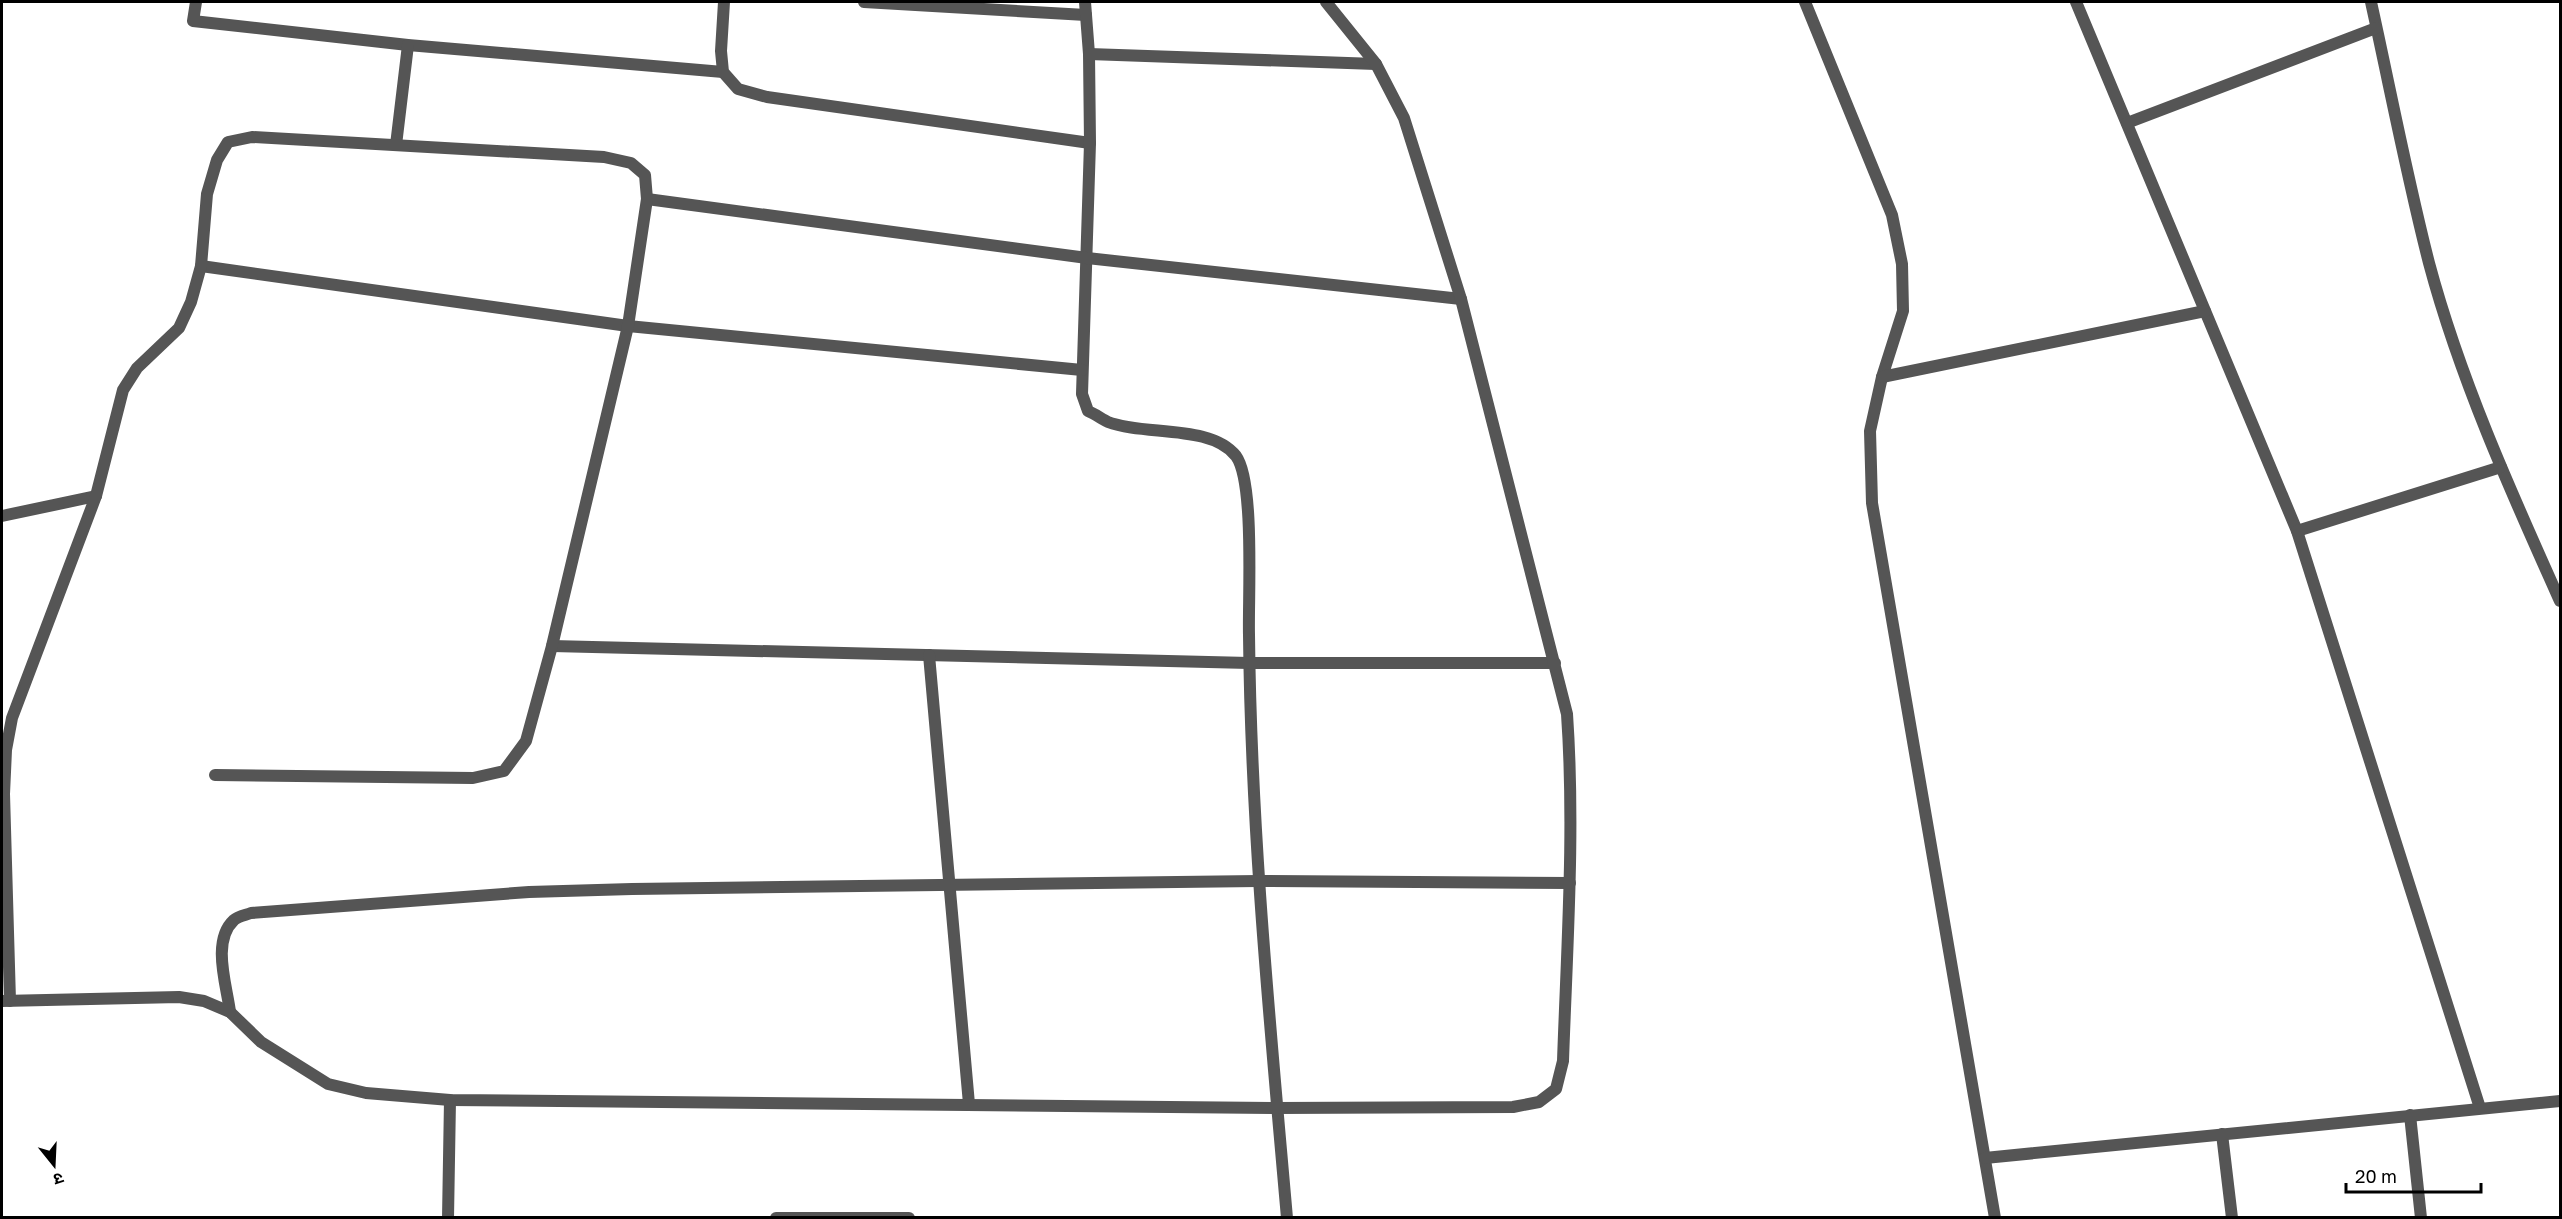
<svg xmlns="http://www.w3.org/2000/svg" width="2562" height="1219" font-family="'Golos Text','Noto Sans Devanagari',sans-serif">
  <rect width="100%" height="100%" fill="#fff"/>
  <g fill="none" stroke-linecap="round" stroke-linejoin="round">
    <g stroke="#555" stroke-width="12">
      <path d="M1805 2 1892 215 1902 264 1903 311 1882 377 1870 431 1872 503 1995 1218"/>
      <path d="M2076 2 2297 531 2480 1108"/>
      <path d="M2371 2C2390 88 2407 177 2429 263 2460 379 2511 492 2560 601"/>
      <path d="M2127 123 2376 28"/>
      <path d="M1882 377 2205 311"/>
      <path d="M2297 531 2501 467"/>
      <path d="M2410 1115 2421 1218"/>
      <path d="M2222 1134 2232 1218"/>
      <path d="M1985 1158 2560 1101"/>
    </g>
    <g stroke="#555" stroke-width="12">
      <path d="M196 2 193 21 408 45 723 72"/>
      <path d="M724 2 721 51 723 72 738 89 767 97 1090 143"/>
      <path d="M864 2 1086 15"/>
      <path d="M1085 2 1089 54 1090 143 1082 394 1088 411C1095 414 1102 419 1108 422 1144 436 1211 424 1236 456 1255 482 1248 599 1249 635 1251 830 1270 1024 1287 1218"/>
      <path d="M1089 54 1376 64"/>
      <path d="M396 145 408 45"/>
      <path d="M647 199 1087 258 1461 299"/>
      <path d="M201 266 628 326 1082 370"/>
      <path d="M2 516 96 496"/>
      <path d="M552 646 1249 663H1555"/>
      <path d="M929 655 969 1104"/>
      <path d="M2 1001 179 997 204 1001 230 1012 261 1042 328 1084 366 1093 450 1100 1277 1108 1513 1107 1539 1102 1556 1089 1563 1061C1567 945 1575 829 1567 714L1461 299 1404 118 1376 64 1326 2"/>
      <path d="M10 1001 4 794 6 750 12 718 96 496 123 390 137 368 179 328 191 302 201 266 207 194 217 160 228 142 252 137 604 157 631 163 645 175 647 199 628 326 552 646 526 741 504 771 473 778 215 775"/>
      <path d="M230 1012C227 986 211 941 234 920 238 916 246 915 251 913L529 892 632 889 1258 881 1570 883"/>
      <path d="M448 1218 450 1100"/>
      <path d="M776 1218H909"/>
    </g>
  </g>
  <rect width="2562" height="1219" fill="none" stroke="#000000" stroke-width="6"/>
  <g transform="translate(54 1165) rotate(162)" stroke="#ffffff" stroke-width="4.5" paint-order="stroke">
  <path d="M0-4.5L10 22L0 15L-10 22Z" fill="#000000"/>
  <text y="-9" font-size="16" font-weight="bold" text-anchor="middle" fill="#000000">उ</text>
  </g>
  <path d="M2346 1183v9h135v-9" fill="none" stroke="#000000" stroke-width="3"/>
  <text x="2355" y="1183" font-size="18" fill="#000000" stroke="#ffffff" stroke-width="4.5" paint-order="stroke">20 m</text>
</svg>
